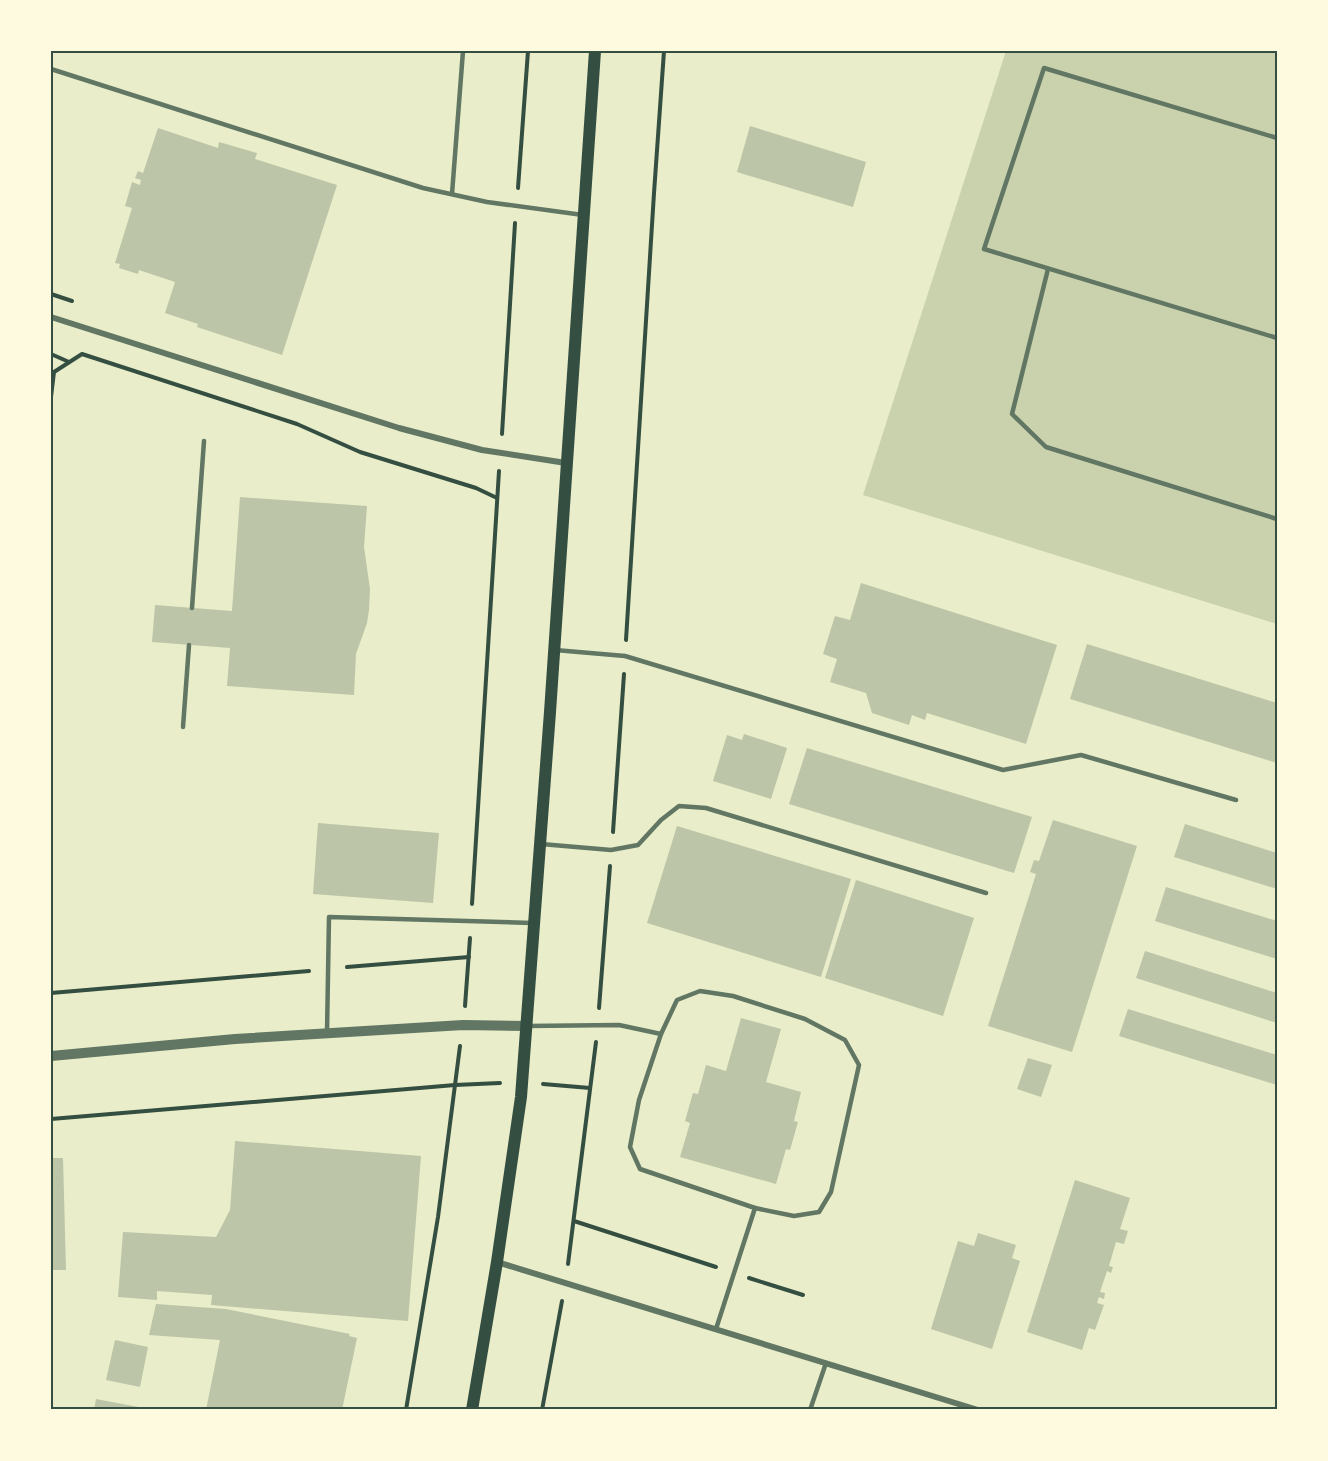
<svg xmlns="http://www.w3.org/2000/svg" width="1328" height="1461" font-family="Bitter,serif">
  <rect width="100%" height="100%" fill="#e9edc9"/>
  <path fill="#cad2ad" d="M1006 51H1277V624L863 495Z"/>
  <g fill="#bcc5a7">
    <path d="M750 126 866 162 853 207 737 172Z"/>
    <path d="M158 128 218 148 219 142 257 153 255 159 337 185 282 355 197 327 198 324 165 313 175 282 139 270 138 274 119 268 120 264 115 263 132 208 125 206 132 182 140 185 141 180 135 178 138 171 143 173Z"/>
    <path d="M240 497 367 506 364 547 370 589 369 610 367 623 356 654 354 695 227 686 230 648 152 642 155 605 232 611Z"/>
    <path d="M861 583 1057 645 1026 744 927 713 925 720 912 715 909 725 872 713 866 693 830 682 837 659 823 654 835 616 850 620Z"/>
    <path d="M1087 644 1277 703V763L1070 699Z"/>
    <path d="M744 734 787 748 771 799 713 781 727 735 742 740Z"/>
    <path d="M807 748 1032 817 1014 873 789 804Z"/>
    <path d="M1053 820 1137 846 1072 1052 988 1026 1036 874 1030 872 1034 860 1039 861Z"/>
    <path d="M318 823 439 833 433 903 313 894Z"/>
    <path d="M1185 824 1277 853V889L1174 857Z"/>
    <path d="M677 826 851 879 821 977 647 923Z"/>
    <path d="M856 880 974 918 943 1016 825 978Z"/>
    <path d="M1166 887 1277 921V959L1155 921Z"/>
    <path d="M1145 951 1277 993V1023L1136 978Z"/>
    <path d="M1128 1009 1277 1055V1085L1119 1036Z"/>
    <path d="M741 1018 781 1029 766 1082 801 1092 794 1121 798 1122 790 1150 786 1149 776 1184 680 1157 690 1123 685 1121 693 1093 698 1094 706 1065 726 1071Z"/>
    <path d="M1028 1058 1052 1065 1041 1097 1017 1089Z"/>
    <path d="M235 1141 421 1156 408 1321 211 1305 212 1295 157 1291V1300L118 1297 123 1232 216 1237 230 1210Z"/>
    <path d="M51 1158H63L66 1270H51Z"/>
    <path d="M1075 1180 1130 1198 1120 1229 1128 1231 1124 1244 1116 1242 1109 1266 1113 1267 1111 1273 1107 1271 1100 1292 1105 1293 1104 1299 1099 1297 1097 1303 1104 1305 1095 1330 1089 1328 1082 1350 1027 1332Z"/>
    <path d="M978 1233 1016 1245 1012 1258 1020 1261 992 1349 931 1329 958 1241 974 1246Z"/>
    <path d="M156 1304 226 1309 350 1334 349 1336 357 1338 342 1410H206L220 1340 149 1335Z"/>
    <path d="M115 1340 148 1347 140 1387 106 1380Z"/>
    <path d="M96 1399 149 1409V1410H94Z"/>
  </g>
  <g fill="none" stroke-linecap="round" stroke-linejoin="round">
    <g stroke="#344e41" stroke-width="4">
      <path d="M518 188 528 51"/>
      <path d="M51 294 72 301"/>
      <path d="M51 354 69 362"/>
      <path d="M51 397 54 372 82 354 297 424 360 452 476 488 497 498"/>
      <path d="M502 434 515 223"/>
      <path d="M626 640 654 193 664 51"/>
      <path d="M613 832 624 674"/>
      <path d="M472 904 499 471"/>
      <path d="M347 967 469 957"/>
      <path d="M51 993 309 971"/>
      <path d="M465 1006 470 938"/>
      <path d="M599 1008 610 866"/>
      <path d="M543 1084 590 1088"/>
      <path d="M51 1119 455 1085 500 1083"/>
      <path d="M574 1221 716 1267"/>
      <path d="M568 1264 596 1042"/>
      <path d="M749 1278 803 1295"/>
      <path d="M406 1410 438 1217 460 1046"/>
      <path d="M542 1410 562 1301"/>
    </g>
    <g stroke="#617663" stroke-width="4.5">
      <path d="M51 69 423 188 487 202 583 215"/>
      <path d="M1277 138 1044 68 984 249 1277 338"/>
      <path d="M452 194 463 51"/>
      <path d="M1048 269 1012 414 1046 447 1277 519"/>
      <path d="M192 608 204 441"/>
      <path d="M555 650 625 656 1003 770 1081 755 1236 800"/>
      <path d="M183 727 189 645"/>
      <path d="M541 844 611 850 638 845 661 820 679 806 706 808 986 893"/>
      <path d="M527 1026 619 1025 661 1034 639 1100 630 1147 640 1169 755 1208 716 1329"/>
      <path d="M327 1033 329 917 532 923"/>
      <path d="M661 1034 677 1000 700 991 733 996 805 1019 845 1040 859 1065 831 1192 819 1212 794 1216 755 1208"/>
      <path d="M810 1410 826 1363"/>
    </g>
    <g stroke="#617663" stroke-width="6">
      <path d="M51 317 399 428 482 450 566 463"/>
      <path d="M497 1262 978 1410"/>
    </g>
    <path stroke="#617663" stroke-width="10" d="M51 1056 235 1039 463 1025 527 1026"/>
    <path stroke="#344e41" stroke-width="12" d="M472 1410 497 1262 521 1097 550 712 595 51"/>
  </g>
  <rect width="1328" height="1461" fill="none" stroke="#fefae0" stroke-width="105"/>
  <rect x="52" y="52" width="1224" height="1356" fill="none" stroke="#344e41" stroke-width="2"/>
</svg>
